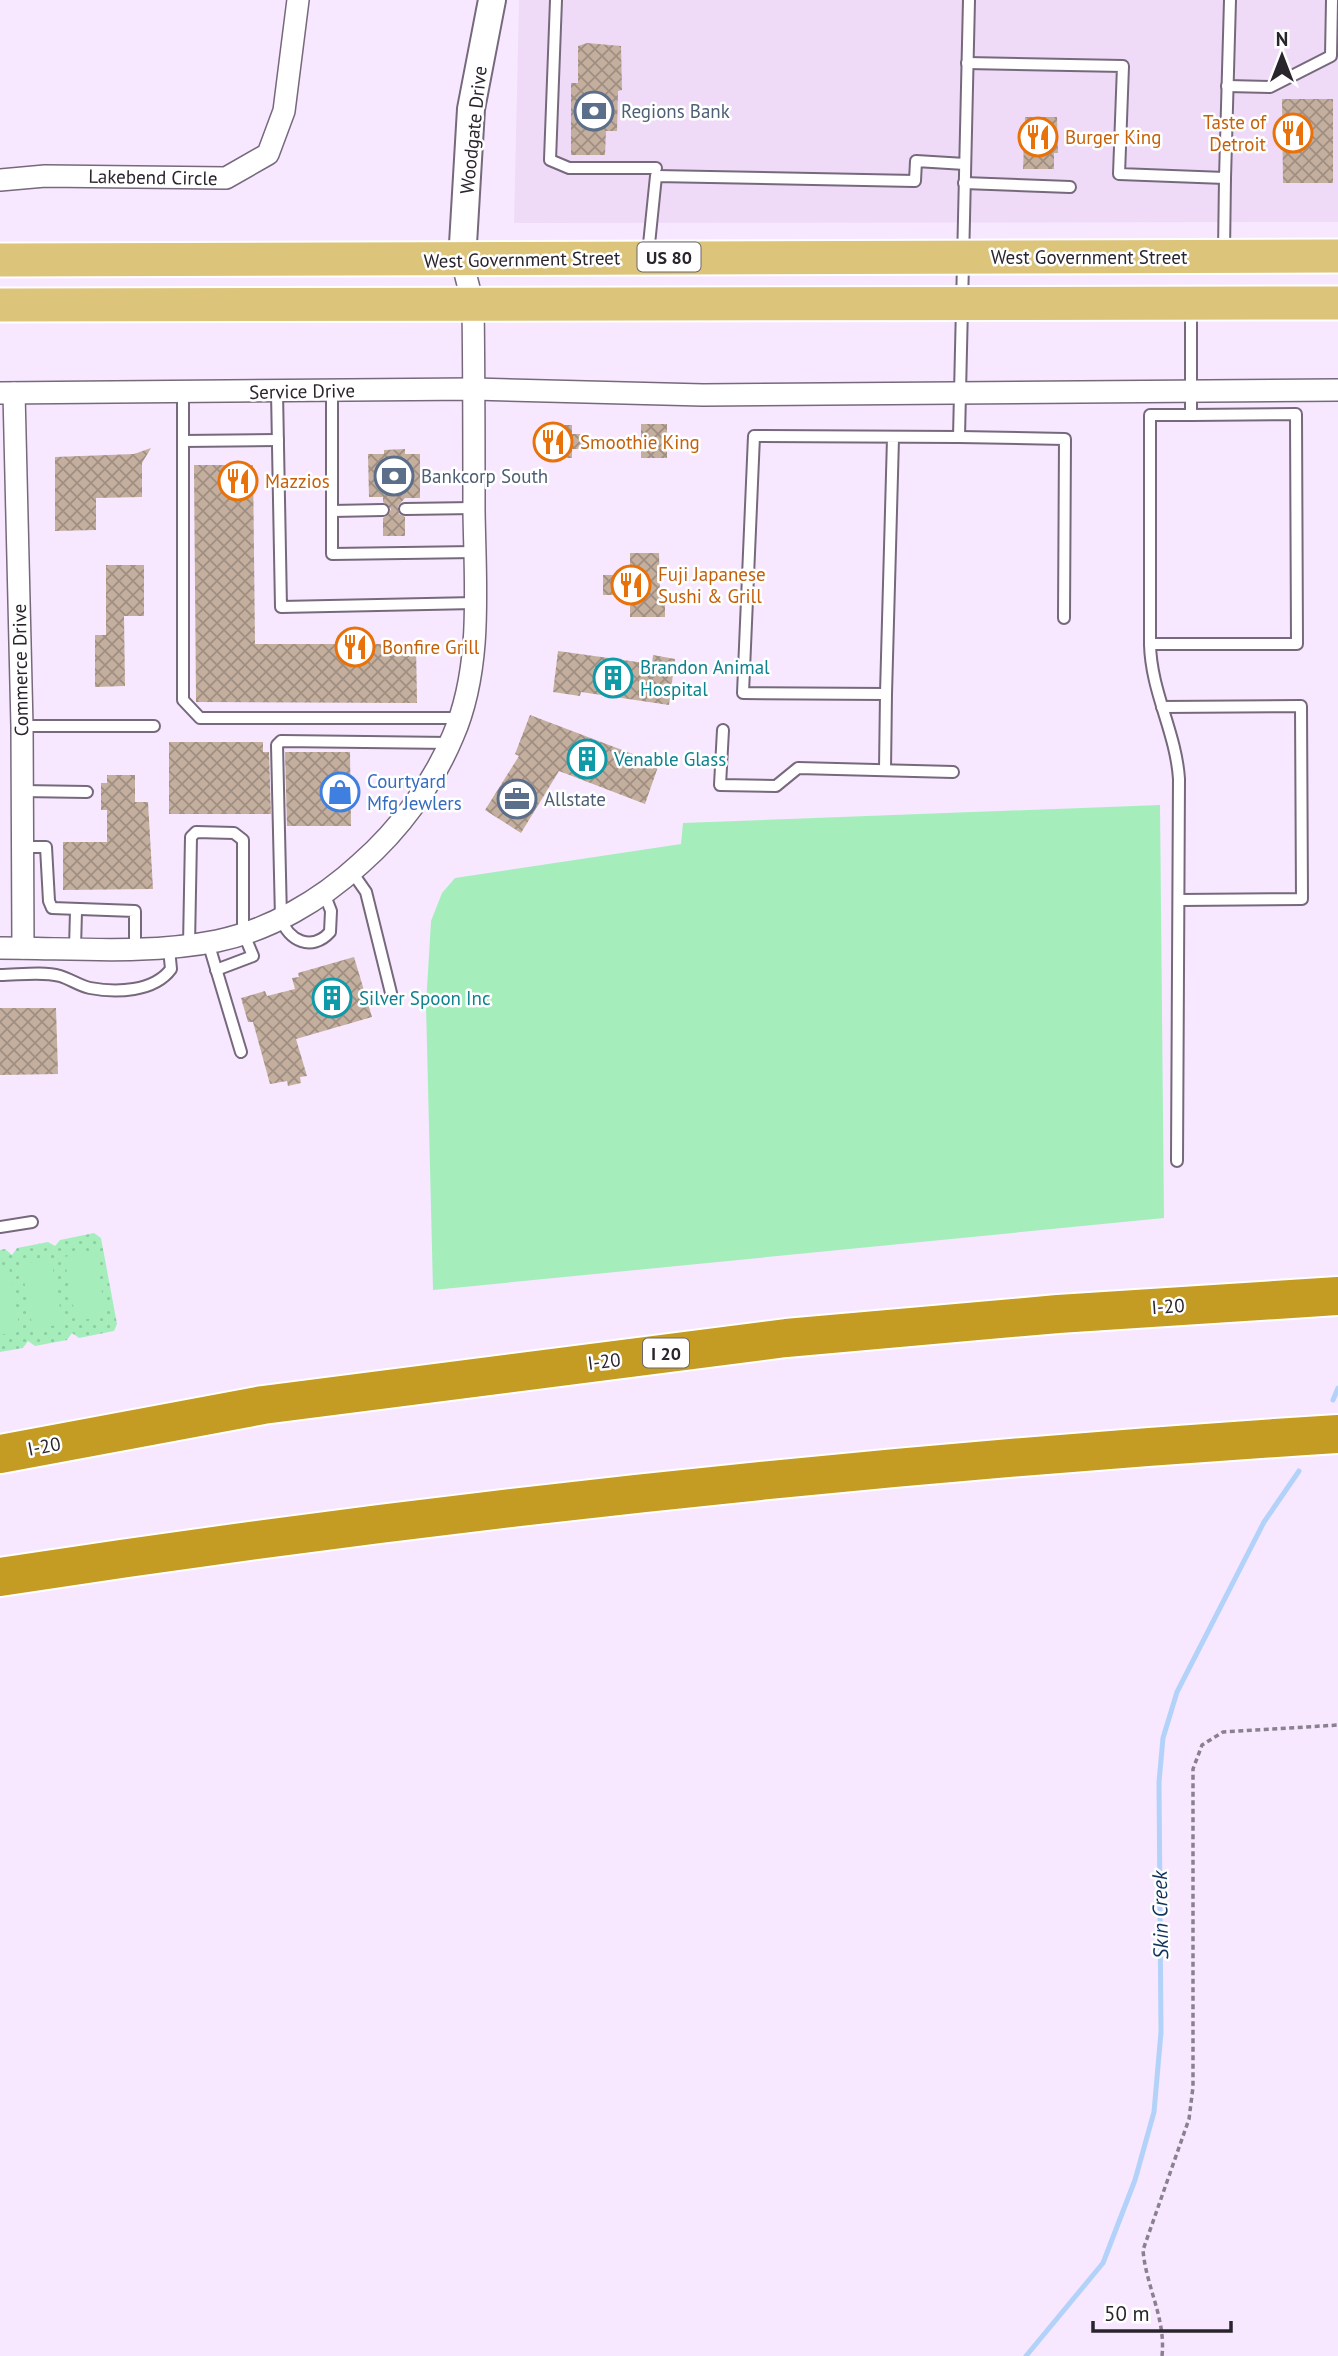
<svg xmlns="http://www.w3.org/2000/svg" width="1338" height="2356" font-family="'PT Sans',sans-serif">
  <defs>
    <pattern id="green-dots" width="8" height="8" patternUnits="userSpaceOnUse" patternTransform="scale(1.75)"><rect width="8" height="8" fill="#a5eebc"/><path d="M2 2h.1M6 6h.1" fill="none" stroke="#8ecca2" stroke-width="1.8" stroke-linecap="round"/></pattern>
    <pattern id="building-cross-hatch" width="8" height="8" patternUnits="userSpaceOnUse" patternTransform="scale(1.75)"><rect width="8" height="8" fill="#c4af9f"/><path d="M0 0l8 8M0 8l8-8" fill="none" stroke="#9f8e82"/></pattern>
  </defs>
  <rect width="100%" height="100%" fill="#f7e8ff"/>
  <path fill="#efdbf8" d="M519 0H1338V222L514 223Z"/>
  <path fill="url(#green-dots)" d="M94 1233 101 1238 117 1324 114 1331 79 1338 72 1333 67 1340 35 1346 28 1341 23 1348 0 1352V1250L5 1249 12 1255 17 1248 48 1242 55 1246 60 1240Z"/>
  <g fill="#a5eebc">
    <path d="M1160 805 1164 1218 433 1290 426 1005 431 921 442 893 455 878 681 844 683 823Z"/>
    <path d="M95 1251 106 1316 76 1321 64 1257Z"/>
    <path d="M51 1259 63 1324 33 1329 21 1264Z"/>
    <path d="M9 1267 20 1331 0 1335V1268Z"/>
  </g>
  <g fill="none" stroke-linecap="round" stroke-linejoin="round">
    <g stroke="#b3d2f9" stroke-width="5">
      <path d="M1333 1400 1338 1388"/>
      <path d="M1026 2356 1103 2263 1135 2180 1154 2112 1161 2032 1159 1782 1163 1738 1177 1692 1264 1522 1299 1471"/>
    </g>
  </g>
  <g fill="url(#building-cross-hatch)">
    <path d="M587 43 621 46 622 90 618 91 617 131H606L605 155H571V83H578V46Z"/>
    <path d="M1282 99H1333V183H1283Z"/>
    <path d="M1025 117H1057L1058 153H1054V169H1023Z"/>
    <rect x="641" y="424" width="26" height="34"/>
    <path d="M543 425H572V434H586V449H572V458H543Z"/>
    <path d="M151 448 142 463V497L96 498V530L55 531V457L134 454Z"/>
    <path d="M405 449V454H420V498H405L398 506 399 514 405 517V536H383V518L389 514 391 509 383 502V497H369L368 454H384V450Z"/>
    <path d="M194 465H253L255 644H416L417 703 196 702Z"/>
    <path d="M630 553H659L660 594H665V617H630V595H603V575H630Z"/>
    <path d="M106 565H144V616H124L125 686 95 687V635H106Z"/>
    <path d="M558 651 652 664 653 655 675 659 669 705 581 692 580 696 553 692Z"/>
    <path d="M530 715 659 764 645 804 559 771 521 833 485 810 519 756 515 754Z"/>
    <path d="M169 742H263V752H269L271 814H169Z"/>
    <path d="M285 752H350L351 826H287Z"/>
    <path d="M107 775H135V802H148L153 889 63 890V842H107V810H101V783H107Z"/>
    <path d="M354 957 372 1017 296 1039 307 1076 300 1077 301 1083 288 1086 287 1081 270 1084 253 1022H248L241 998 265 991 267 996 295 989 292 978 299 977 298 973Z"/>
    <path d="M0 1008H56L58 1074 0 1075Z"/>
  </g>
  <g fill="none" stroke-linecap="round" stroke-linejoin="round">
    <defs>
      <g id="service">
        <path d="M556 0 550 160 569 168H656"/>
        <path d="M967 63 1123 66 1119 174 1225 178 1230 0"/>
        <path d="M1227 86 1270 87 1331 56 1332 0"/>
        <path d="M964 183 1070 187"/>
        <path d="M1224 252 1225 178"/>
        <path d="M648 254 656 176 915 181 916 161 965 164"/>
        <path d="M1191 306V415H1150V644H1297L1296 414 1191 415"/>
        <path d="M332 391V554L475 552"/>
        <path d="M183 392V700L200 718H459"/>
        <path d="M277 392 281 607 475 603"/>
        <path d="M959 437 1065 439 1064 618"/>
        <path d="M893 438 886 694 743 693 754 436 959 437 969 0"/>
        <path d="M183 441 278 440"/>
        <path d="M405 509 474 508"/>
        <path d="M332 511 383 510"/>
        <path d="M1150 644C1151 692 1176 732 1179 779L1177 1161"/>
        <path d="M1162 707 1301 706 1302 899 1179 900"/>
        <path d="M22 726H154"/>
        <path d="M723 730 720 785 776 786 798 768 953 772"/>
        <path d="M885 770 886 694"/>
        <path d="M22 791 87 792"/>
        <path d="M23 847H46L49 901 52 908 135 911V949"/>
        <path d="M352 872 366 892 392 997"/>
        <path d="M324 893 331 911 330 932C312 952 288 941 281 918L277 745 281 741 450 743"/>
        <path d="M208 942 241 1052"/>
        <path d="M189 945 191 837 196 832 234 833 243 840V932L253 956 216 970"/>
        <path d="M75 948 76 911"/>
        <path d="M0 975C18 975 42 971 60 976 70 979 80 986 90 988 116 993 154 992 171 969L169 949"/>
        <path d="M0 1227 32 1222"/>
      </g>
      <g id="minor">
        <path d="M0 180 45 176 226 178 268 154 284 111 298 0"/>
        <path d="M0 393 474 389 703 395 1338 390"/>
        <path d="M14 393 22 726 23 948"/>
        <path d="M0 948C72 948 146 955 217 941 270 930 321 900 360 864 399 830 433 784 453 736 483 667 475 584 474 511 474 442 474 373 473 304L462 261"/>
      </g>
      <path id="tertiary" d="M462 261 471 109 492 0"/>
      <g id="primary">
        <path d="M0 260 1338 256"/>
        <path d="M0 305 1338 303"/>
      </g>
      <g id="motorway">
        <path d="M0 1454 263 1405 786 1338 1058 1314 1338 1296"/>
        <path d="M0 1577C444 1509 890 1462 1338 1434"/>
      </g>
    </defs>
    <use href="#service" stroke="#76697c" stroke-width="14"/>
    <use href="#minor" stroke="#76697c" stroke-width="24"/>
    <use href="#tertiary" stroke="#76697c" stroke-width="30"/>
    <use href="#primary" stroke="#fff" stroke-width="37"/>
    <use href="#motorway" stroke="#fff" stroke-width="42"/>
    <path stroke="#8a808f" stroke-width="3.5" stroke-dasharray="5 3.5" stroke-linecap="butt" d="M1162 2356C1166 2318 1146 2287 1143 2250L1189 2119 1193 2087V1769L1202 1745 1223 1732 1338 1725"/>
    <use href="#service" stroke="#fff" stroke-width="10"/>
    <use href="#minor" stroke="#fff" stroke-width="21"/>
    <use href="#tertiary" stroke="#fff" stroke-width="26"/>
    <use href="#primary" stroke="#dcc47b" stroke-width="33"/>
    <use href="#motorway" stroke="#c49c23" stroke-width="38"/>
  </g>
  <defs>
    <symbol id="bank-ring" viewBox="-11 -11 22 22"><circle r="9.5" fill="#fff" stroke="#5c6f8a" stroke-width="1.5"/><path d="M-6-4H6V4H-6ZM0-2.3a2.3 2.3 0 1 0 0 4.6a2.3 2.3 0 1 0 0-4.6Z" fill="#5c6f8a"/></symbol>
    <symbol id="restaurant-ring" viewBox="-11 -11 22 22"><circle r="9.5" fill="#fff" stroke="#e8710a" stroke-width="1.5"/><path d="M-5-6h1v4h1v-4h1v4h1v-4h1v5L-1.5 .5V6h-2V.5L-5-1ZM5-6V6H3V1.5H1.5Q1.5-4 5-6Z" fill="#e8710a"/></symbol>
    <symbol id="building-ring" viewBox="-11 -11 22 22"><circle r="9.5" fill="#fff" stroke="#0f9aa8" stroke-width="1.5"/><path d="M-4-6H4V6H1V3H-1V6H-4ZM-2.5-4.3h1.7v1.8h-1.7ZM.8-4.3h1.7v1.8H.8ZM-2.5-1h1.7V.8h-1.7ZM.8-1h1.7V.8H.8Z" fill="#0f9aa8"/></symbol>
    <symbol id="shop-ring" viewBox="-11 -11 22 22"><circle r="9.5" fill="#fff" stroke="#3f7fe0" stroke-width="1.5"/><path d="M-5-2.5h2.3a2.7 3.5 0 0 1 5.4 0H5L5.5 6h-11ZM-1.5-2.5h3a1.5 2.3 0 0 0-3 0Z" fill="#3f7fe0"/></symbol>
    <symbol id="office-ring" viewBox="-11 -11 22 22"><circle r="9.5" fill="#fff" stroke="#5c6f8a" stroke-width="1.5"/><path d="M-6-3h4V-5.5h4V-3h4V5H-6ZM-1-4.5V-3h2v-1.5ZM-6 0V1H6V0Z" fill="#5c6f8a"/></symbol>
  </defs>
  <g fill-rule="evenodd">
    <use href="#bank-ring" x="572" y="89" width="44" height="44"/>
    <use href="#restaurant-ring" x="1271" y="111" width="44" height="44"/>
    <use href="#restaurant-ring" x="1016" y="115" width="44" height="44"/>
    <use href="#restaurant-ring" x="531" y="420" width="44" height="44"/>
    <use href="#bank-ring" x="372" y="454" width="44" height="44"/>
    <use href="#restaurant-ring" x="216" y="459" width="44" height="44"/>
    <use href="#restaurant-ring" x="609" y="563" width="44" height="44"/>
    <use href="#restaurant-ring" x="333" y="625" width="44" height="44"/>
    <use href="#building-ring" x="591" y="656" width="44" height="44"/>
    <use href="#building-ring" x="565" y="737" width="44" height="44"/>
    <use href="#shop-ring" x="318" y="770" width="44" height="44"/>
    <use href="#office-ring" x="495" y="777" width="44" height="44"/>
    <use href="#building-ring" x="310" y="976" width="44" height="44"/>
  </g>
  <g text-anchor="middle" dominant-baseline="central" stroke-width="5" stroke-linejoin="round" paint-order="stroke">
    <g fill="#fff" stroke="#6a666b" stroke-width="2">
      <rect x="637.5" y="242.5" width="63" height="29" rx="5"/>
      <rect x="643" y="1338.5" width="46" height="29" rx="5"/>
    </g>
    <g font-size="18" font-weight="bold" fill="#2a242c">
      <text x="669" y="257">US 80</text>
      <text x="666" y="1353">I 20</text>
    </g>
    <g font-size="19" fill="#4e5e75" stroke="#fff" text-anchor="start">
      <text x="621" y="111">Regions Bank</text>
      <text x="421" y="476">Bankcorp South</text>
      <text x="544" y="799">Allstate</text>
    </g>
    <g font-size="19" fill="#c56008" stroke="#fff" text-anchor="start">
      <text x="1266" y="122" text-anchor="end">Taste of<tspan x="1266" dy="22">Detroit</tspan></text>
      <text x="1065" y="137">Burger King</text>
      <text x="580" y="442">Smoothie King</text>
      <text x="265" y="481">Mazzios</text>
      <text x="658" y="574">Fuji Japanese<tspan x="658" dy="22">Sushi &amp; Grill</tspan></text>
      <text x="382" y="647">Bonfire Grill</text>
    </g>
    <g font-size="19" fill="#2a242c" stroke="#fff">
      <text transform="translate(473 130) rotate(-84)">Woodgate Drive</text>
      <text transform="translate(153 177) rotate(1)">Lakebend Circle</text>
      <text x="1089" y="257">West Government Street</text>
      <text transform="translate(522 259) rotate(-1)">West Government Street</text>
      <text transform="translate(302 391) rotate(-1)">Service Drive</text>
      <text transform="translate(20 670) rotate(-91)">Commerce Drive</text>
      <text transform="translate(1168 1306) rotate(-4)">I-20</text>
      <text transform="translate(604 1361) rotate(-7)">I-20</text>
      <text transform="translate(44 1446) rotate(-11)">I-20</text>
    </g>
    <g font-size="19" fill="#0d838f" stroke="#fff" text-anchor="start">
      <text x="640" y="667">Brandon Animal<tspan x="640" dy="22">Hospital</tspan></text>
      <text x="614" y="759">Venable Glass</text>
      <text x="359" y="998">Silver Spoon Inc</text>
    </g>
    <g font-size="19" fill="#366cbe" stroke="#fff" text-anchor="start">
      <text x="367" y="781">Courtyard<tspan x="367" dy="22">Mfg Jewlers</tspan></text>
    </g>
    <g font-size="21" font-style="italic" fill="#11345c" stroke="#fff">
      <text transform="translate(1160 1915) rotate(-91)">Skin Creek</text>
    </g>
  </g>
  <g transform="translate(1282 56)" stroke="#ffffff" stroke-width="5" paint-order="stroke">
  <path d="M0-5L12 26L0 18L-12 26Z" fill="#2a242c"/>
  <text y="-10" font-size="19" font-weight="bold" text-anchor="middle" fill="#2a242c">N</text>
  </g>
  <path d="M1093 2321v10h138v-10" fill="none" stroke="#2a242c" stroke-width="3.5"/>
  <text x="1104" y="2321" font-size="21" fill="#2a242c" stroke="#ffffff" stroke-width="5" paint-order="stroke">50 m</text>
</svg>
